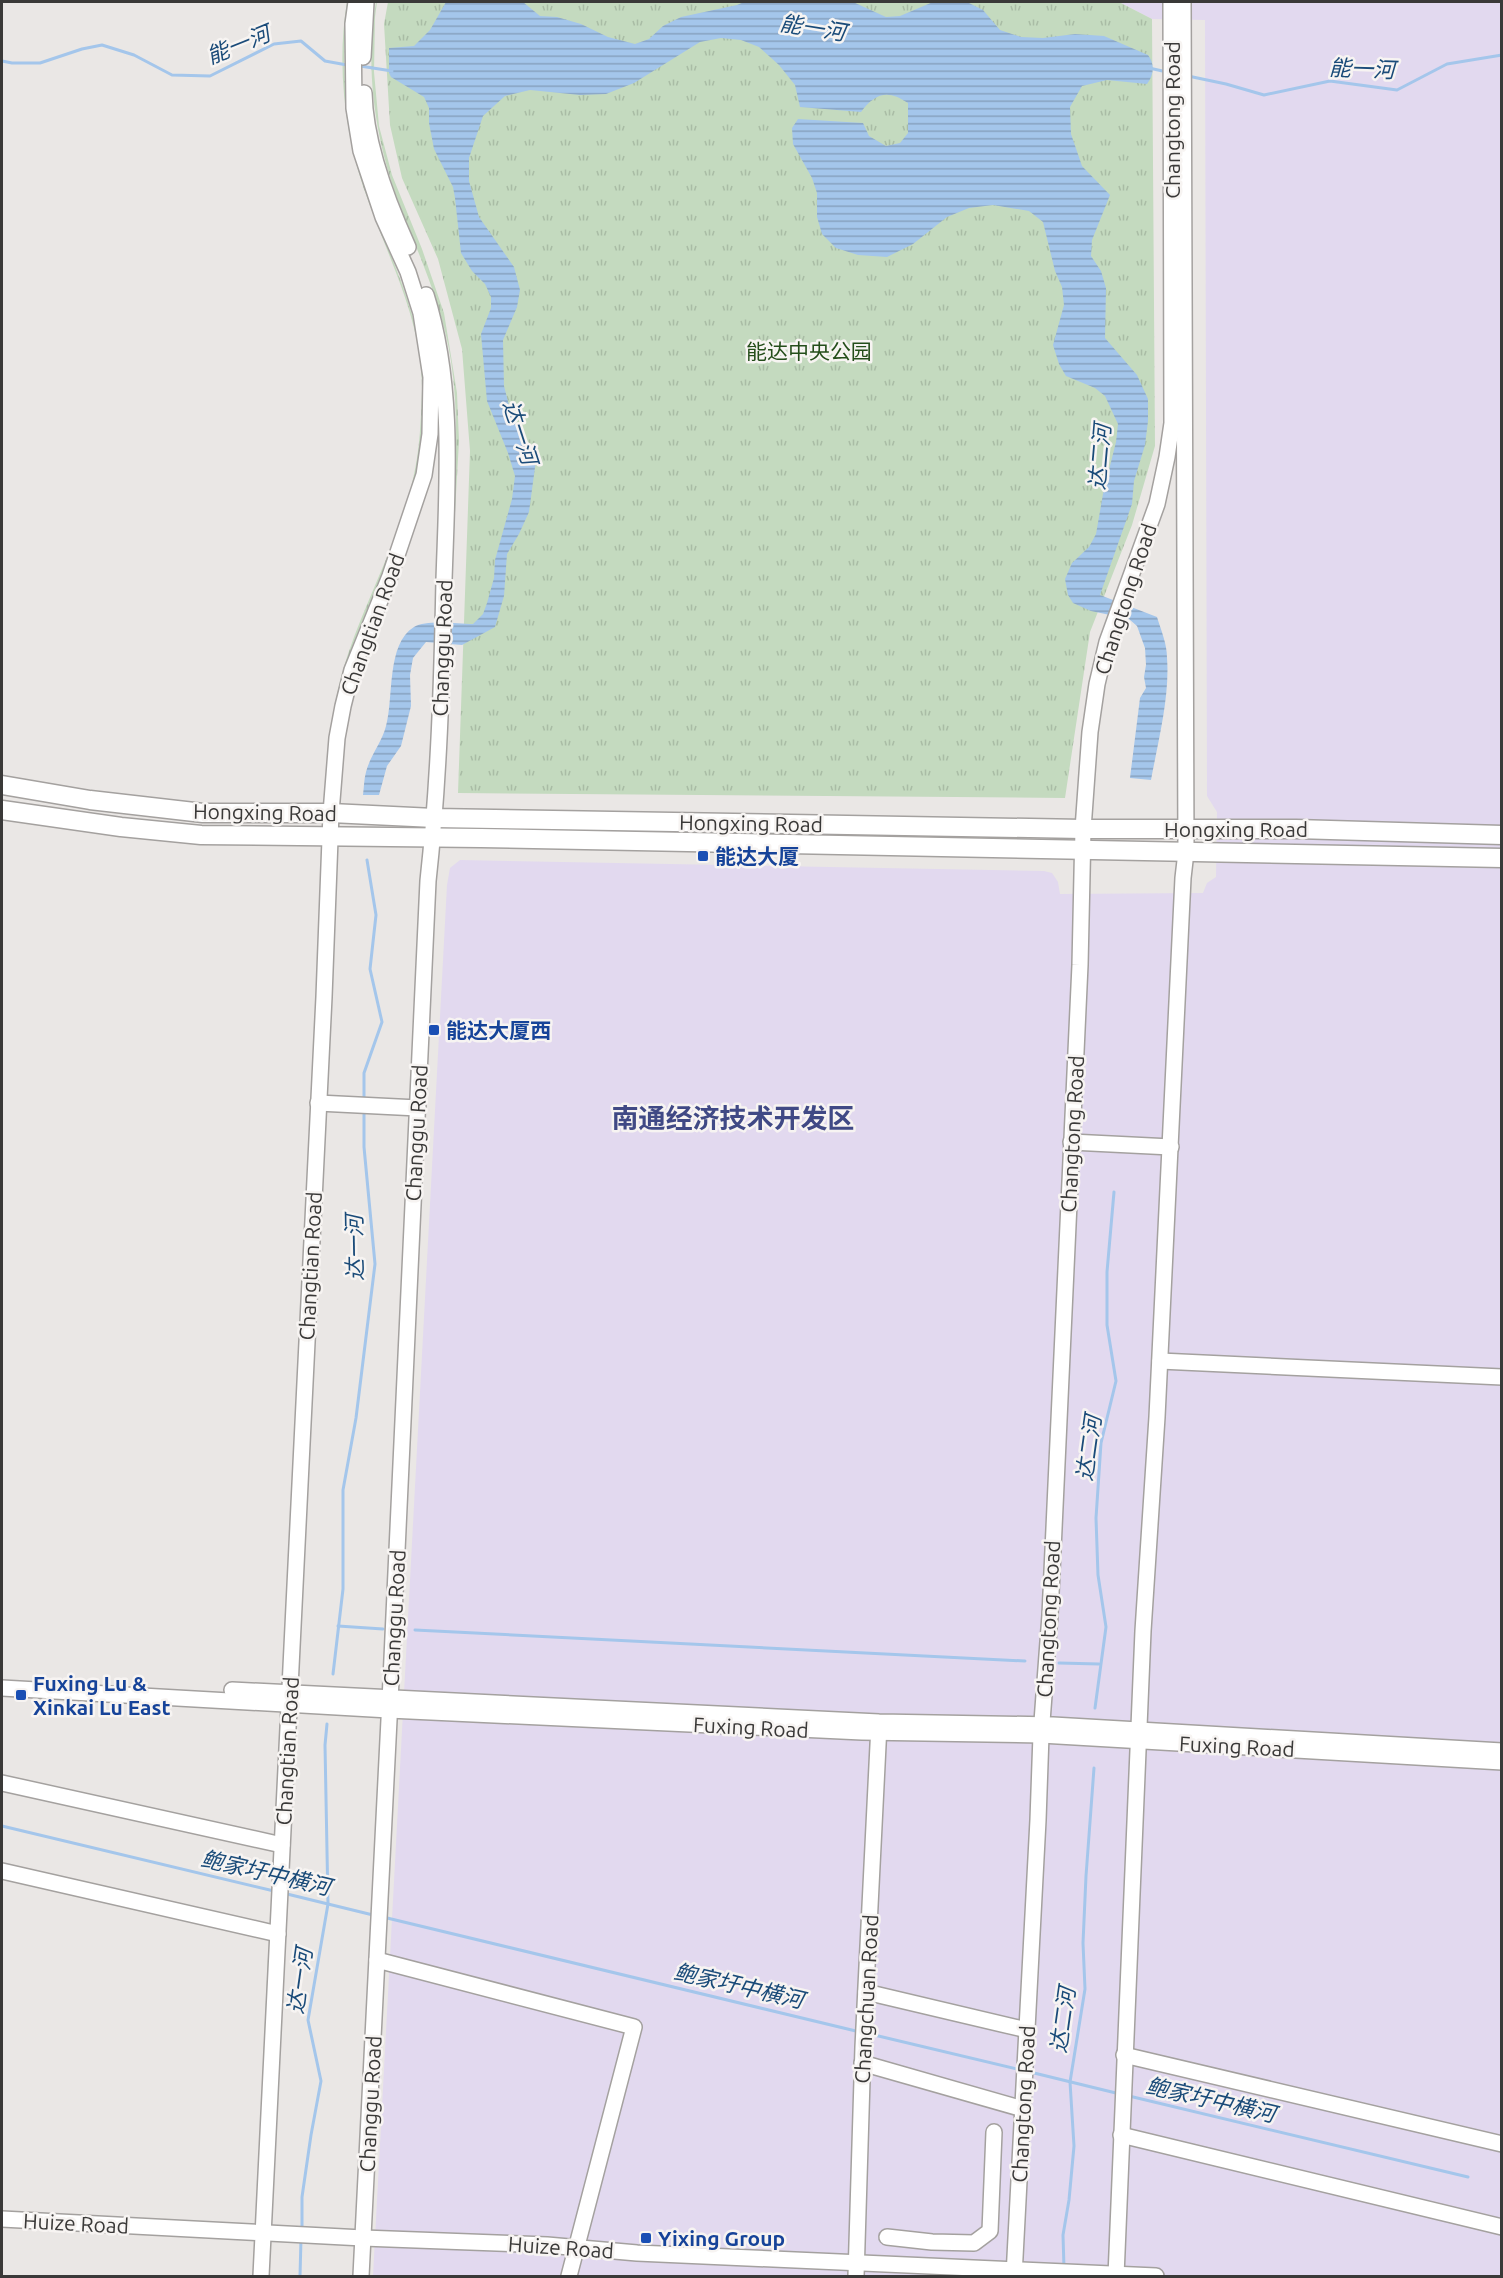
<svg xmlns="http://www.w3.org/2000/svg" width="1503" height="2278" font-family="Ubuntu,'Noto Sans SC',sans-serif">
  <defs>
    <pattern id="grass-tufts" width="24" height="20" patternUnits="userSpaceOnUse" patternTransform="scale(1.5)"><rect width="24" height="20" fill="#c4dabf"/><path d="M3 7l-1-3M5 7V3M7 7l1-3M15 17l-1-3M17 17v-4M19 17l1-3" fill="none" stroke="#a9bca5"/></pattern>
    <pattern id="water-rules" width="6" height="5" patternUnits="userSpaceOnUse" patternTransform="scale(1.5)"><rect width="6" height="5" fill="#a4c6eb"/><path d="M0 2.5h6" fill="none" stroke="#87a2bf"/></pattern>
  </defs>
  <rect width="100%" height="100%" fill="#eae7e5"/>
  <path fill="#e2d9ef" d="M1119 2H1501V2276H373L447 885 450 868 460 860 1044 871 1052 873 1058 882 1060 894 1203 893 1207 883 1216 877 1217 812 1207 796 1205 20 1152 19Z"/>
  <g fill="url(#grass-tufts)">
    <path d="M347 2H349C338 68 347 140 370 203 393 264 424 323 423 389 423 420 422 450 415 480 401 540 370 596 350 654 336 696 331 740 327 783H325C329 740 334 695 348 654 368 595 399 540 413 479 420 450 421 419 422 389 422 322 391 264 369 203 345 140 336 67 347 2Z"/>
    <path d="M376 2H377L375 17 374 72 379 126 392 175 422 249 444 313 457 393 459 441 446 674C448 623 451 571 453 520 456 467 459 414 451 361 443 308 421 260 402 211 376 146 364 71 376 2Z"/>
    <path d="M388 2H1119L1152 19 1155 446 1132 525 1090 632 1065 798 458 793 470 451 462 349 438 259 402 178 390 125 384 24Z"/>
    <path d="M434 883 436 884 398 1662Z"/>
    <path d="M268 1957H270L259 2195 257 2194Z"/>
  </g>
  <path fill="url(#water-rules)" d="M446 2H523L540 16 557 17 581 24 608 37 635 44 649 39 663 26 681 17 737 5 744 2H853L886 17 900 16 933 2H967L983 10 1000 30 1021 37 1043 38 1075 34 1104 36 1148 55C1155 64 1154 75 1147 84L1107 80 1082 86 1070 107 1071 134 1082 166 1110 195 1092 240 1091 256 1101 271 1106 288 1105 338 1137 375 1148 399V421L1145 445 1134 481 1132 504 1100 595 1157 617C1161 630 1167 644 1167 658 1170 696 1158 742 1151 780L1130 778 1140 698 1146 688 1144 677 1146 665 1145 648 1137 626 1129 619 1091 611 1073 603 1068 595 1065 579 1072 563 1089 547 1096 534 1103 494 1116 442 1118 424 1105 396 1095 388 1066 376 1059 364 1053 345 1064 305 1062 287 1055 271 1043 222 1029 211 993 205 969 208 947 217 913 244 887 257 858 255 836 248 822 234 817 217V193L812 178 793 144 792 128 798 119 863 123 869 136 886 146 900 143 908 133V103C888 89 875 93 861 112L800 107 795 85 779 65 759 47 741 40 721 38 700 42 634 83 606 94 580 95 530 90 505 96 483 116 469 158V181L479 217 514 267 520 290 517 307 503 340 504 386 511 413 521 437 536 460 529 512 519 534 507 554 504 596 495 627 462 645 426 642 413 658 410 675 411 706 401 746 387 766 379 795H363C364 787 364 779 366 772 370 756 382 742 386 726 394 698 386 644 414 627 427 619 458 624 473 624L483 614 487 603 494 578 495 560 512 499 515 476 508 453 487 401 481 334 491 308V297L485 284 472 271 461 253 455 198 453 187 434 149 429 123V108L424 97 391 77 389 73V48L414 46 430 30Z"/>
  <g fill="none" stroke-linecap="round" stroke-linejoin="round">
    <g stroke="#a4c6eb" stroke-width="3">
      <path d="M2 61 12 63H40L82 49 102 45 134 55 172 75 210 76 274 44 301 41 325 61 347 65"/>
      <path d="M360 66 392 71"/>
      <path d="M1149 68 1167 72"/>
      <path d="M1188 76 1226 84 1264 95 1330 81 1397 90 1447 64 1502 55"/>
      <path d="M364 1100V1073L382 1022 370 969 376 915 367 860"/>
      <path d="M338 1626 383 1629"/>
      <path d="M415 1630 1025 1661"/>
      <path d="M1059 1663 1099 1664"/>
      <path d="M333 1674 343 1589V1490L356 1418 375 1264 364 1147V1109"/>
      <path d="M1095 1708 1106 1627 1098 1575 1096 1518 1101 1443 1116 1381 1107 1325V1272L1114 1192"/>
      <path d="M2 1826 274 1891"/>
      <path d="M283 1893 373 1915"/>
      <path d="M383 1917 860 2032"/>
      <path d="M870 2034 1021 2070"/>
      <path d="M1030 2072 1120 2094"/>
      <path d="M1129 2096 1468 2177"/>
      <path d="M302 2230V2197L311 2135 321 2081 308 2020 328 1904 325 1745 327 1724"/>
      <path d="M1064 2268 1063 2235 1069 2200 1074 2146 1070 2082 1085 1989 1083 1943 1086 1876 1094 1768"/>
      <path d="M300 2276 301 2239"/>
    </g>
    <defs>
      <g id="minor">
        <path d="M363 57 366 2"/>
        <path d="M364 93C365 142 388 203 408 247"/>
        <path d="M318 1103 418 1108"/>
        <path d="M1071 1142 1171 1147"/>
        <path d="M1160 1361 1502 1377"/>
        <path d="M2 1688 389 1710 862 1732 1041 1735 1502 1762"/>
        <path d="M232 1690 879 1722 1053 1725 1502 1751"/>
        <path d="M2 1783 282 1845"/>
        <path d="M2 1871 278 1934"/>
        <path d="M377 1960 634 2027 569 2276"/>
        <path d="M866 1992 1027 2030"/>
        <path d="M1124 2055 1502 2144"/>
        <path d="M862 2063 1023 2109"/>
        <path d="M1121 2135 1502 2227"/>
        <path d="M2 2219 363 2238 547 2245 637 2253 1156 2276"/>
        <path d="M887 2237 932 2242 974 2243 990 2231 994 2132"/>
        <path d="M261 2276 324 997 331 813 337 738 343 706 352 670 390 576 424 475 430 434 431 377 421 313 408 272 383 217 361 151 354 108 353 24 356 2"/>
        <path d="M361 2276 391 1680 428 881C439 781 442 681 444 580 447 485 455 387 426 295"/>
        <path d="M856 2276 863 2047 879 1725"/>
        <path d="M1014 2276 1038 1820 1041 1735 1050 1615 1080 965 1083 829 1090 732 1097 684 1107 642 1157 504 1167 457 1172 423 1171 2"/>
        <path d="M1116 2276 1143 1631 1157 1417 1183 878 1186 852 1183 2"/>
      </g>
      <g id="major">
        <path d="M2 785 90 800 203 813H331L434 818 1083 829H1296L1502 835"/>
        <path d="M2 810 121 827 201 835 481 838 1502 858"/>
      </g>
    </defs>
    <use href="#minor" stroke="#a4a19f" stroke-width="18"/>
    <use href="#major" stroke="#a4a19f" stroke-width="21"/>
    <use href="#minor" stroke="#fff" stroke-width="15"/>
    <use href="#major" stroke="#fff" stroke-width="18"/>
  </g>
  <g fill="#1a4fb4" stroke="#f7f4f2" stroke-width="2">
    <rect x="697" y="850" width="12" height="12" rx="3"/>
    <rect x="428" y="1024" width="12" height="12" rx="3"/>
    <rect x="15" y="1689" width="12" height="12" rx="3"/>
    <rect x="640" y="2232" width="12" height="12" rx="3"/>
  </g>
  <g text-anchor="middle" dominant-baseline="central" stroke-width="5" stroke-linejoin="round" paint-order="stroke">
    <g font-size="21" fill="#3a3938" stroke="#f7f4f2">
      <text transform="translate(1172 120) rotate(-90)">Changtong Road</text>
      <text transform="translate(1125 599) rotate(-72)">Changtong Road</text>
      <text transform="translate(372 624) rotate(-70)">Changtian Road</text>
      <text transform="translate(442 648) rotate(-88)">Changgu Road</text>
      <text transform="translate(265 812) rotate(1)">Hongxing Road</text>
      <text transform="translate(751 823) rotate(1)">Hongxing Road</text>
      <text x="1236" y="829">Hongxing Road</text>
      <text transform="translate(416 1133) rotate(-87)">Changgu Road</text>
      <text transform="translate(1072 1134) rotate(-87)">Changtong Road</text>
      <text transform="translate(310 1266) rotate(-87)">Changtian Road</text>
      <text transform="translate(394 1618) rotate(-87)">Changgu Road</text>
      <text transform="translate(1048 1619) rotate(-87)">Changtong Road</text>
      <text transform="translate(751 1727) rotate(3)">Fuxing Road</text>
      <text transform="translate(1237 1746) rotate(3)">Fuxing Road</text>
      <text transform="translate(287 1751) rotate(-87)">Changtian Road</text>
      <text transform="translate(866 1999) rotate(-87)">Changchuan Road</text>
      <text transform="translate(370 2104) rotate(-87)">Changgu Road</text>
      <text transform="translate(1023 2104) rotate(-87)">Changtong Road</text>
      <text transform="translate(76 2223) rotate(3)">Huize Road</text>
      <text transform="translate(561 2247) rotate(4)">Huize Road</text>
    </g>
    <g font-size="21" fill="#244e1a" stroke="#f7f4f2">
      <text x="809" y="351">能达中央公园</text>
    </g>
    <g font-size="21" font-weight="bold" fill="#164399" stroke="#f7f4f2" text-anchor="start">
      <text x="715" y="856">能达大厦</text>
      <text x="446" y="1030">能达大厦西</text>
      <text x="33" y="1683">Fuxing Lu &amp;<tspan x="33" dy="24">Xinkai Lu East</tspan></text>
      <text x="658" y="2238">Yixing Group</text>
    </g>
    <g font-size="22" font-style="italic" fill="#1a4b79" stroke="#f7f4f2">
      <text transform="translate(813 27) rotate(9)">能一河</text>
      <text transform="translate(238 44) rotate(-22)">能一河</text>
      <text transform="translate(1362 68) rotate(2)">能一河</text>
      <text transform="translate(521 432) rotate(72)">达一河</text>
      <text transform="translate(1099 457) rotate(-85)">达二河</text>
      <text transform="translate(354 1248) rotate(-91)">达一河</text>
      <text transform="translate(1088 1448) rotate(-82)">达二河</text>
      <text transform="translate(266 1872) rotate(13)">鲍家圩中横河</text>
      <text transform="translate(299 1981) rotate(-82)">达一河</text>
      <text transform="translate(739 1985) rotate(13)">鲍家圩中横河</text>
      <text transform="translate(1062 2020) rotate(-82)">达二河</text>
      <text transform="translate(1211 2099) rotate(13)">鲍家圩中横河</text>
    </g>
    <g font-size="27" font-weight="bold" fill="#404985" stroke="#f7f4f2">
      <text x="733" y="1118">南通经济技术开发区</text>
    </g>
  </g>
  <rect width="1503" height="2278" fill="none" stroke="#3a3938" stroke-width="6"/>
</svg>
